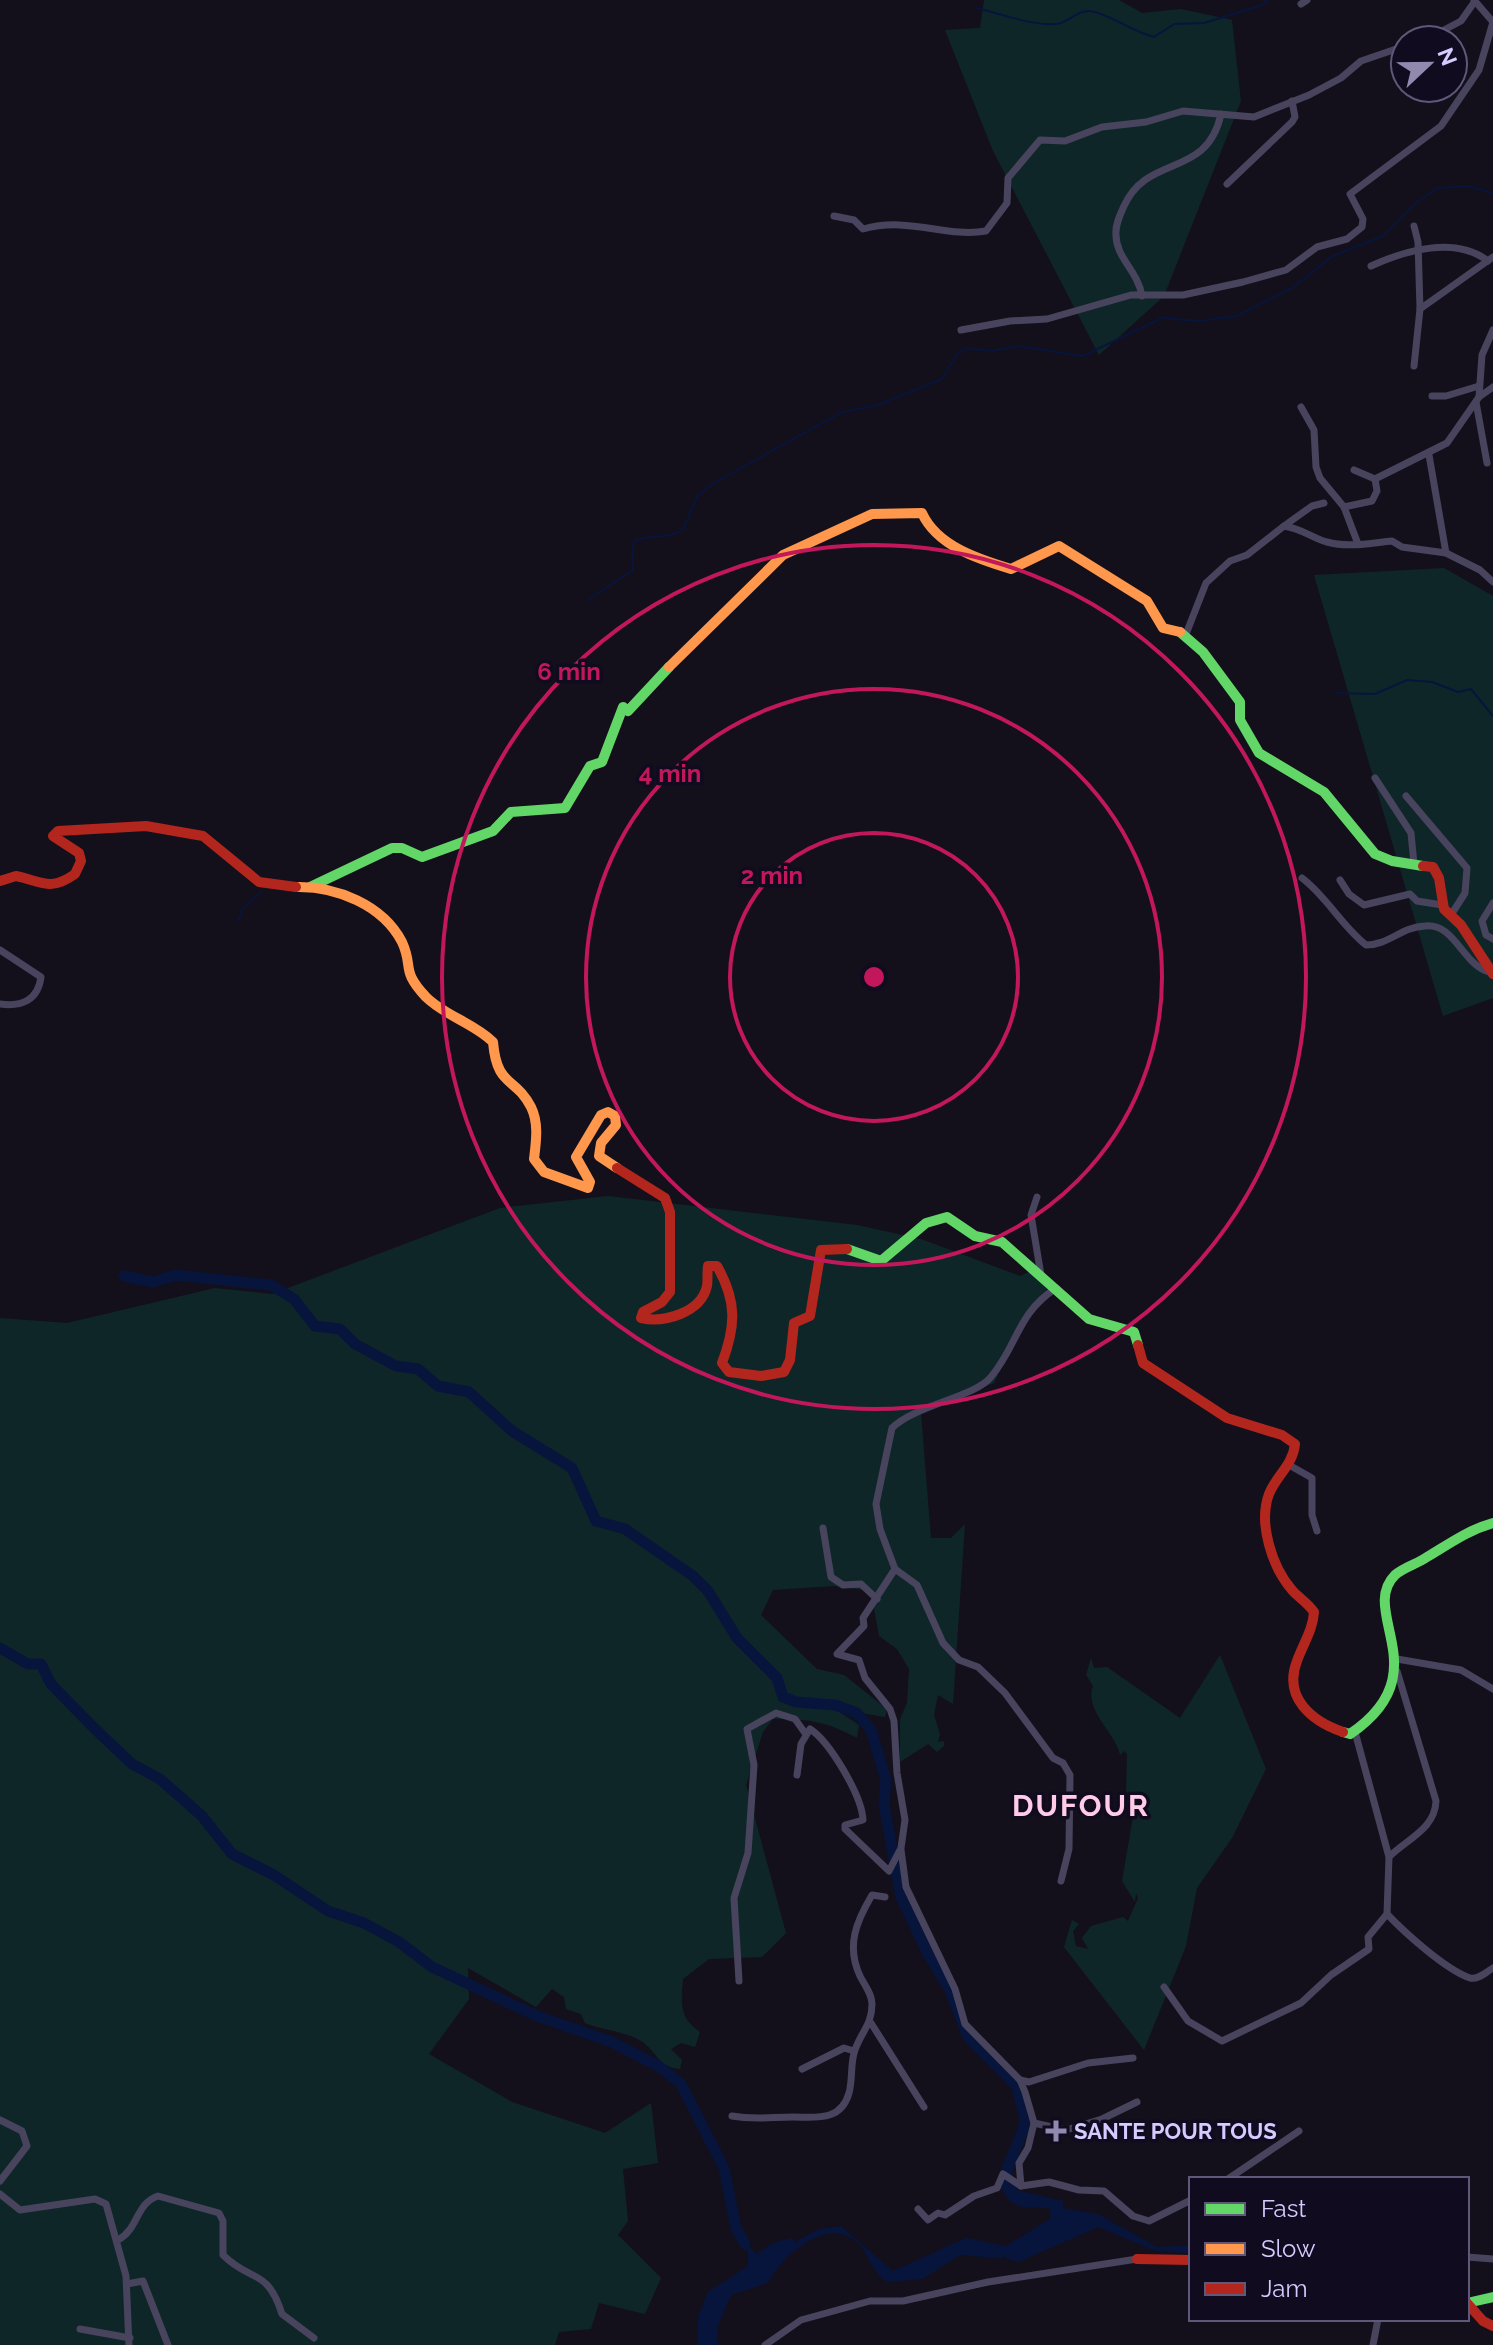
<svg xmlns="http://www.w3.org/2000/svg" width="1493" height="2345" font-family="Raleway,sans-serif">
  <rect width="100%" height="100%" fill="#13101b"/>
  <g fill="#0f2629">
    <path d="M984 0H1119L1142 13 1181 9 1232 20 1241 101 1164 296 1099 355 993 151 945 30 980 28Z"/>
    <path d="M1444 568 1493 596V998L1443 1016 1314 575Z"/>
    <path d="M608 1196 857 1225 921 1239 1020 1276 1029 1272 1053 1282 1032 1306 994 1383 921 1413 931 1538H951L965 1524 953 1704 938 1695 934 1715 940 1734 938 1742 944 1741V1746L937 1752 928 1744 900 1762V1719L907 1703 909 1669 897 1649 879 1636 871 1591 834 1586 773 1590 761 1615 817 1669 844 1675 887 1709 885 1717 835 1709 859 1725 857 1738C825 1721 809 1719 773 1719L763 1732 746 1785 786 1933 762 1957 709 1959 683 1979C681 2003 679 2018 700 2032L695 2047 681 2043 671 2049 682 2060 680 2069C657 2067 658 2052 641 2041 627 2032 602 2030 585 2023L581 2014 566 2009 564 1997 552 1989 536 2007 468 1968 469 1999 429 2054 512 2102 605 2133 651 2103 658 2163 623 2169 628 2221 618 2235 661 2278 645 2314 599 2303 591 2329 559 2332 555 2345H0V1318L67 1323 215 1288 272 1294 500 1208Z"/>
    <path d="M1220 1655 1266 1769 1232 1838 1197 1888 1186 1946 1144 2050 1064 1947 1072 1920 1079 1924 1073 1931 1076 1946 1088 1949 1082 1938 1091 1926 1123 1917 1128 1921 1138 1898 1136 1893 1135 1902 1122 1881 1133 1817 1126 1789 1127 1754 1124 1751 1120 1755C1116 1733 1084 1711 1093 1686L1086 1675 1091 1658 1094 1668 1107 1667 1180 1718Z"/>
  </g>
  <path fill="#07153c" d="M1026 2106 1029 2130 1012 2173 1017 2190 1063 2201V2208L1098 2214 1157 2247 1191 2245V2253L1156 2251 1098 2227 1019 2262 973 2247 922 2279 887 2282C872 2272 869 2254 857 2242 826 2215 780 2258 768 2283L731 2295 718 2325 717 2345H697L698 2316 708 2292 748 2266V2252L739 2234 756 2254 773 2243 791 2238 795 2242 819 2229 841 2226 893 2271 966 2238 1006 2246 1051 2218 1049 2208C1018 2207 1010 2210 997 2179L1018 2128 1021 2107Z"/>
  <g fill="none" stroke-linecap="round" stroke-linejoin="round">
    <g stroke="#07153c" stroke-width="2">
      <path d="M975 8C1001 13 1030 26 1056 24 1068 23 1077 10 1090 11 1108 13 1132 32 1154 37L1174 24 1204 23 1262 5 1268 0"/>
      <path d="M589 599 633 570 632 550 635 541C650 534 665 540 683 530L698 495 716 482 842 412 878 405 942 379 957 354 967 348 992 351 1018 346 1083 356 1162 318 1199 321 1237 316 1292 288 1333 256 1383 236 1417 202 1438 188 1467 186 1493 193"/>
      <path d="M1335 693 1375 694 1407 680 1432 682 1458 692 1471 689 1493 716"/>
      <path d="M239 920 242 909 261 892"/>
    </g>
    <g stroke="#07153c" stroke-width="11">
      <path d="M124 1276 153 1282 176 1275 271 1285 294 1299 315 1326 340 1329 355 1344 396 1366 418 1369 438 1386 469 1392 512 1431 572 1468 596 1521 625 1529 693 1576 708 1591 737 1638 777 1678 783 1697 796 1702 835 1705 857 1713 871 1730 886 1780 884 1805 901 1897 928 1954 950 1990 968 2037 1016 2085 1026 2121"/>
      <path d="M0 1648 28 1664H41L51 1684 94 1728 132 1764 160 1779 202 1816 232 1854 274 1875 328 1911 364 1923 399 1942 432 1967 537 2016 612 2042 660 2067 681 2084 724 2168 736 2228 745 2244"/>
      <path d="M958 2249 999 2253"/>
    </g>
    <g stroke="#48445d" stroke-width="7">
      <path d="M1301 4 1307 0"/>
      <path d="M1425 40 1461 21 1475 1"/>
      <path d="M1227 184 1292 122 1295 117 1292 101"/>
      <path d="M834 216 854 220 863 229C910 216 945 238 986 231L1007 203 1008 178 1040 140 1065 141 1102 127 1146 122 1183 111 1254 117 1309 95 1341 78 1361 61 1405 46"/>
      <path d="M1414 226 1418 242 1420 309"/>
      <path d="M1371 266C1406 250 1455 236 1488 261"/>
      <path d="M1142 296C1138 271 1116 258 1116 235 1115 225 1120 215 1124 206 1148 153 1207 179 1221 114"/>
      <path d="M961 330 1010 321 1047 319 1131 295H1183L1243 282 1286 270 1317 247 1347 239 1362 227 1363 219 1350 194 1441 126 1479 70 1493 22 1474 0"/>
      <path d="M1414 366 1420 309 1493 257"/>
      <path d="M1432 396H1446L1479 386"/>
      <path d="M1479 397 1493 387"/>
      <path d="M1476 402 1487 463"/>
      <path d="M1301 407 1314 430 1316 467 1320 478 1344 507 1358 544"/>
      <path d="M1429 455 1446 553"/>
      <path d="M1354 470 1375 479"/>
      <path d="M1375 479 1447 443 1479 397 1482 355 1493 330"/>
      <path d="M1344 507 1372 501 1377 491 1375 479"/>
      <path d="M1284 526 1312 506 1324 503"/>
      <path d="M1186 634 1206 583 1230 561 1247 555 1284 526C1303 529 1312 538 1327 542 1348 548 1371 543 1392 541L1402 547 1446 553 1480 570 1493 582"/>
      <path d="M1375 778 1411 833 1414 864"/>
      <path d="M1406 796 1467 868 1465 893 1451 915"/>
      <path d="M1302 878C1327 897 1341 925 1366 945 1389 945 1401 927 1425 926 1455 923 1462 964 1489 972"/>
      <path d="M1340 880 1349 894 1364 905 1410 894 1417 901 1442 905"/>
      <path d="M1493 903 1482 921 1486 935 1493 939"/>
      <path d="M0 950 41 977C38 1000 22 1007 0 1004"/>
      <path d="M1037 1197 1031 1215 1041 1275"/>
      <path d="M1056 1288C1016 1315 1019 1343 991 1377 975 1397 915 1405 892 1428L876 1504 880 1529 895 1569 917 1585 943 1643 959 1660 978 1667 1005 1693 1053 1758 1063 1763 1070 1775 1069 1849 1061 1881"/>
      <path d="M1289 1465 1312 1478V1515L1317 1531"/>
      <path d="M823 1528 831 1577 843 1585 861 1584 877 1599"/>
      <path d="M1397 1659 1461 1670 1493 1689"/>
      <path d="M1355 1732 1389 1857"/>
      <path d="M797 1775 801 1744 810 1729C830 1742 862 1796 863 1820L845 1825V1829L889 1871 901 1848 905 1820 897 1773 894 1721 890 1709 865 1678 859 1660 837 1654 864 1626 863 1618 895 1569"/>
      <path d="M901 1850 906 1887 955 1989 965 2024 1020 2080 1025 2092 1034 2123 1028 2148 1019 2163 1021 2186"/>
      <path d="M1387 1914C1404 1932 1446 1970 1470 1978 1478 1980 1486 1972 1493 1968"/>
      <path d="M739 1981 734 1898 748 1853 754 1765 747 1729 776 1713 795 1719 805 1733"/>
      <path d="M1164 1987 1188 2021 1222 2041 1301 2003 1331 1975 1369 1949 1368 1937 1387 1914 1389 1857C1407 1839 1435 1829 1436 1801L1397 1671"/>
      <path d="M871 2023 924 2107"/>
      <path d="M802 2069 844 2048 854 2051"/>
      <path d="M1020 2080 1029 2082 1088 2063 1133 2058"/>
      <path d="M732 2116C754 2120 772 2117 793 2117 815 2117 841 2122 849 2093 853 2079 850 2063 855 2050 861 2032 872 2025 872 2004 872 1994 865 1986 860 1976 846 1946 856 1922 872 1895L885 1897"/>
      <path d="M0 2120 22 2131 27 2146 0 2181"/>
      <path d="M1034 2123 1066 2130 1102 2119 1137 2102"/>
      <path d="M1228 2179 1299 2131"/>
      <path d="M0 2194 20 2210 95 2199 106 2204 126 2276 129 2345"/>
      <path d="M918 2209 928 2220 938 2213 945 2215 974 2196 997 2188 1003 2174 1021 2186 1049 2182 1079 2190 1104 2191 1133 2216 1149 2221 1191 2200"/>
      <path d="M118 2240C139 2229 135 2204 158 2196L219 2213 223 2221V2255C251 2283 267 2267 282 2314L314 2338"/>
      <path d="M1467 2257 1493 2259"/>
      <path d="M127 2284 143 2281 168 2345"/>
      <path d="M80 2329 130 2338"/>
      <path d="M765 2345 801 2320 870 2301H903L988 2282 1137 2259"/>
      <path d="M1373 2345 1378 2319"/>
    </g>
    <g stroke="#63d668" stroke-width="10">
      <path d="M1180 632 1203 652 1240 702V720L1259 753 1324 792 1375 854 1392 861 1423 866"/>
      <path d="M310 887 392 848H402L422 857 493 831 511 812 565 808 590 766 602 762 623 707 628 711 669 667"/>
      <path d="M847 1249 881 1261 926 1223 947 1217 975 1236 1002 1242 1089 1319 1134 1332 1138 1345"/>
      <path d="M1343 1732 1350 1734C1440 1673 1358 1612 1395 1575 1404 1567 1417 1564 1427 1557 1449 1544 1468 1530 1493 1523"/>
      <path d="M1467 2303 1493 2297"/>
    </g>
    <g stroke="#ff974d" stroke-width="10">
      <path d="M669 667 783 555 872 514 922 513C937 546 978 559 1011 569L1059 546 1147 601 1163 628 1180 632"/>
      <path d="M296 887C336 886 383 905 402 942 414 968 400 969 426 997 445 1016 474 1023 493 1042 497 1088 515 1076 531 1107 539 1123 536 1142 534 1159L544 1172 588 1188 590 1182 576 1157 601 1115 608 1112 615 1116 616 1125 601 1143 599 1156 617 1168"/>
    </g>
    <g stroke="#b3261e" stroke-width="10">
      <path d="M1423 866 1433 867 1439 878 1444 909 1461 925 1493 974"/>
      <path d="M0 881 16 876C41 881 50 892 75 874L81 861 79 853 53 836 58 831 146 826 203 836 259 882 296 887"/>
      <path d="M617 1168 665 1198 670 1212V1292L662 1302 643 1312 641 1318C664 1323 701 1313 707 1286 708 1280 707 1272 708 1266H717C737 1301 736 1326 722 1363L729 1372 761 1376 784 1372 790 1360 794 1323 810 1316 821 1250 847 1249"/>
      <path d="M1138 1345 1143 1363 1227 1418 1282 1435 1295 1444C1293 1465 1276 1476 1269 1494 1258 1523 1272 1567 1292 1590 1299 1598 1308 1603 1314 1612 1313 1630 1303 1644 1297 1661 1283 1697 1311 1721 1343 1732"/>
      <path d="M1137 2259 1191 2260"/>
      <path d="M1467 2303 1483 2321 1493 2326"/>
    </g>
  </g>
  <g fill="none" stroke="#c2185b" stroke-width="4">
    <circle cx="874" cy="977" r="144"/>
    <circle cx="874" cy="977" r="288"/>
    <circle cx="874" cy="977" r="432"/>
  </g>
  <path fill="#9289af" stroke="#110b20" stroke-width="3" d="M1052 2119h8v8h8v8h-8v8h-8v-8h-8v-8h8z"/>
  <g text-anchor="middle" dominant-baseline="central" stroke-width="7" stroke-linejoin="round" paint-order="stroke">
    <g font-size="22" font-weight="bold" fill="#d6caff" stroke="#110b20" text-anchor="start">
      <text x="1074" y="2131">SANTE POUR TOUS</text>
    </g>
    <g font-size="30" font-weight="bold" letter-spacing="2" fill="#ffcce7" stroke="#110b20">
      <text x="1081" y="1805">DUFOUR</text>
    </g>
  </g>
  <circle cx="874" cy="977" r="12" fill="#c2185b" stroke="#110b20" stroke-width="4"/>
  <g font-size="24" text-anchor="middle" font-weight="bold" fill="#c2185b" stroke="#110b20" stroke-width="7" stroke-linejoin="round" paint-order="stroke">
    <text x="569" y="680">6 min</text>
    <text x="670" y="782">4 min</text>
    <text x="772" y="884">2 min</text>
  </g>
  <rect x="1189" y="2177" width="280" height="144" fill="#110b20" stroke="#605779" stroke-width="2"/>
  <rect x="1205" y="2203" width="40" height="12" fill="#63d668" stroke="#605779" stroke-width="2"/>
  <text x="1261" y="2217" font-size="24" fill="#d6caff">Fast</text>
  <rect x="1205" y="2243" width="40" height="12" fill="#ff974d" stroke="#605779" stroke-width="2"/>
  <text x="1261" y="2257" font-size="24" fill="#d6caff">Slow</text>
  <rect x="1205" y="2283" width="40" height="12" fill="#b3261e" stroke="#605779" stroke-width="2"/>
  <text x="1261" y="2297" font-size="24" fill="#d6caff">Jam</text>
  <g transform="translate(1429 64) rotate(68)"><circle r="38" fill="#110b20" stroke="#605779" stroke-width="2"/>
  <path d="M0-6L14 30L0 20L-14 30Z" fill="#9289af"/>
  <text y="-12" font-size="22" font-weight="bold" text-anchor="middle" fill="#d6caff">N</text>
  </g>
</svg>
